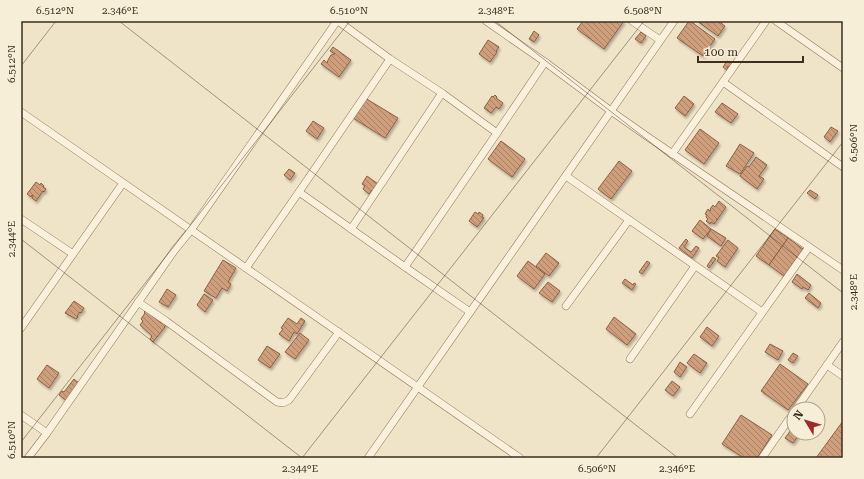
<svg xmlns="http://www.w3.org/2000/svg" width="864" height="479" font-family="'Roboto Serif',serif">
  <defs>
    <pattern id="building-back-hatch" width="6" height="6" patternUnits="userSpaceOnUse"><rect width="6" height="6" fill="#cf9f7d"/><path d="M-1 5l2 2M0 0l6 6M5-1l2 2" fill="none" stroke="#a98266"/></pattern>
    <filter id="shadow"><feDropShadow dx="1.5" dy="2.5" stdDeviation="1" flood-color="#0004"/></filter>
  </defs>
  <rect width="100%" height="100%" fill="#f0e4c8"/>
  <g fill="url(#building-back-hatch)" stroke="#8d5f41" filter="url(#shadow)">
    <path d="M583 21H624L604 49 577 29Z"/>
    <path d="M689 21H690L715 39 703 56 677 38Z"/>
    <path d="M697 21H718L725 26 718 36Z"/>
    <path d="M534 31 539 35 534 42 529 39Z"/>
    <path d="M641 32 646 36 641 43 635 39Z"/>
    <path d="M488 40 499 47 496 51 497 52 490 62 479 54Z"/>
    <path d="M333 47 351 60 339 77 321 64 324 60 327 63 328 60 331 55 335 54 330 51Z"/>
    <path d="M727 61 732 63 730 67 728 66 727 70 723 67Z"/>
    <path d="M495 95 497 97 496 98 503 103 499 109 496 107 491 113 484 108 492 96 493 97Z"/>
    <path d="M684 96 694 104 685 116 675 108Z"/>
    <path d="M365 98 398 118 385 138 353 118Z"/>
    <path d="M722 103 738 114 731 123 715 112Z"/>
    <path d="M313 121 324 128 317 139 306 131Z"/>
    <path d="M831 127 838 131 830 142 824 137Z"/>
    <path d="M700 129 719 143 704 164 685 150Z"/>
    <path d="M501 141 525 159 512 177 488 159Z"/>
    <path d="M740 144 754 153 740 174 726 166Z"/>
    <path d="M756 157 767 165 759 176 764 179 757 189 740 176 747 166 749 167Z"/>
    <path d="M619 161 632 171 611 199 598 189Z"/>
    <path d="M289 169 295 173 290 180 284 175Z"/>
    <path d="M367 176 378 184 373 191 372 190 369 194 363 189 365 186 362 184Z"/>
    <path d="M36 182 40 185 41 183 44 186 43 187 46 189 44 192 43 191 36 201 32 198 33 196 32 195 31 197 27 194Z"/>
    <path d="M810 190 818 195 815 199 807 193Z"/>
    <path d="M719 201 726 207 717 220V219V220L714 224 711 222 710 224 706 221 708 219 706 217 707 215 705 214 708 209 710 211 711 210 710 209 713 205 715 207Z"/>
    <path d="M475 212 478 214 479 212 483 215 482 217 484 218 477 227 469 221Z"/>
    <path d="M700 220 711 229 703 239 692 231Z"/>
    <path d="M711 229 726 238 721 246 707 236Z"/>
    <path d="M775 229 788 238 769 265 756 256Z"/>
    <path d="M788 238 803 249 784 276 769 265Z"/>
    <path d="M686 239 688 241 684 247 691 252 696 246 699 248 692 258 679 248Z"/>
    <path d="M728 240 738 248 725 267 717 261 719 258 716 256Z"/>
    <path d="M546 253 559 263 549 276 536 266Z"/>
    <path d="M713 257 716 259 709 268 707 266Z"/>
    <path d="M223 260 236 268 228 282 231 284 227 291 222 288 216 298 204 291Z"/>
    <path d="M528 261 545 274 534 289 517 276Z"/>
    <path d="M647 261 650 263 642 274 639 272Z"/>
    <path d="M797 274 811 285 808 290 803 287 802 289 792 282Z"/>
    <path d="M625 279 633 285 634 283 636 284 632 290 622 283Z"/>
    <path d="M548 282 560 291 552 302 539 293Z"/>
    <path d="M167 289 176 295 168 307 159 302Z"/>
    <path d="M809 293 821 303 818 308 805 298Z"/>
    <path d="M204 294 213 300 205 312 197 305Z"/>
    <path d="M74 301 84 308 81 313 80 312 77 316 78 317 76 319 65 313Z"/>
    <path d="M147 309 149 313 161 323 163 320 168 323 164 327H165L153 342 150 339 152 336 140 325 143 321 141 319 145 313 144 312Z"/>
    <path d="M614 317 636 334 627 345 606 329Z"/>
    <path d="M288 318 297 324 301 318 305 321 297 334 294 332 289 341 279 334 283 329 281 328Z"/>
    <path d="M707 327 719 336 712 346 700 337Z"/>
    <path d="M300 333 309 340 295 359 285 352Z"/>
    <path d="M770 344 783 351 778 360 765 352Z"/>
    <path d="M267 346 280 354 270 368 258 360Z"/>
    <path d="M793 353 798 356 793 363 788 360Z"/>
    <path d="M694 354 707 363 700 373 687 363Z"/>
    <path d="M680 362 687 367 680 377 674 372Z"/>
    <path d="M780 364 808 384 788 410 761 391Z"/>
    <path d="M47 365 59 373 49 388 37 379Z"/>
    <path d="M74 379 80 384 67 401 59 395 62 391 64 392Z"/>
    <path d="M672 381 680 387 673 396 665 390Z"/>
    <path d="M741 415 772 435 757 458H744L722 444Z"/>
    <path d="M843 421V458H816Z"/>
    <path d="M794 426V433H800L793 443 785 438Z"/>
  </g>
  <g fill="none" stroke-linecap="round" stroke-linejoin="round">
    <defs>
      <g id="minor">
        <path d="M338 21 390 59 442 93 497 133"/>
        <path d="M486 21 545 62 611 111 645 135 843 270"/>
        <path d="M632 21 660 40"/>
        <path d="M776 21 843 68"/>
        <path d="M723 82 843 167"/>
        <path d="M21 112 520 458"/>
        <path d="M672 154 766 21"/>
        <path d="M566 176 762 312"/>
        <path d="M299 192 405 267 470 312"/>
        <path d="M21 219 73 254"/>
        <path d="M351 229 442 93"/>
        <path d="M405 267 497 133 545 62"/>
        <path d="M246 268 299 192 390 59"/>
        <path d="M138 302 166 321 277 402 283 403 289 400 339 332"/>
        <path d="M566 306 629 220"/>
        <path d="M21 328 123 183"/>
        <path d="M630 359 695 266"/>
        <path d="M827 365 843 376"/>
        <path d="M796 409 843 342"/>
        <path d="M690 414 809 247"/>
        <path d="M21 415 47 433"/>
        <path d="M28 458 47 433 174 251 191 230 337 21"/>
        <path d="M368 458 674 21"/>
        <path d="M762 458 794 412"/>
      </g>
    </defs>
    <use href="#minor" stroke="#8d765c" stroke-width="8"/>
    <use href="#minor" stroke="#faf1dc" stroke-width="7"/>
  </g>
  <path fill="none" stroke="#3d2e20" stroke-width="1" stroke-opacity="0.45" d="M119 21 678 458M495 21 843 293M21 66 56 21M21 239 302 458M21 442 350 21M302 458 644 21M596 458 843 142"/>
  <rect width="864" height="479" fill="none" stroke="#f7eed8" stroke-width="44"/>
  <g transform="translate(806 421) rotate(308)"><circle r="19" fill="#f7eed8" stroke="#ada18e"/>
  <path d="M0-3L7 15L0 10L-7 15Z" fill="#9e2a2b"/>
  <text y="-6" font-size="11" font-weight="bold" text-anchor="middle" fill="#3d2e20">N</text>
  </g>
  <path d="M698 56v6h105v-6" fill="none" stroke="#3d2e20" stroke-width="2"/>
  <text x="704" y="56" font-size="12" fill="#3d2e20" stroke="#f7eed8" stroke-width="3" paint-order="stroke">100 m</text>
  <rect x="22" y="22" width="820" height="435" fill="none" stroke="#3d2e20" stroke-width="1.5"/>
  <g font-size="10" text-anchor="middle" fill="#3d2e20">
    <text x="55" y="14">6.512°N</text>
    <text x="120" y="14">2.346°E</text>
    <text x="349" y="14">6.510°N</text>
    <text x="496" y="14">2.348°E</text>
    <text x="643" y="14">6.508°N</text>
    <text transform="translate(11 64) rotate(-90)" y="4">6.512°N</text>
    <text transform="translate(853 143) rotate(-90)" y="4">6.506°N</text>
    <text transform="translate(11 239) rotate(-90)" y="4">2.344°E</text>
    <text transform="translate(853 292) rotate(-90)" y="4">2.348°E</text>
    <text transform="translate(11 440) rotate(-90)" y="4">6.510°N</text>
    <text x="300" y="472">2.344°E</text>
    <text x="597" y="472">6.506°N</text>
    <text x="677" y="472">2.346°E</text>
  </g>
</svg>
